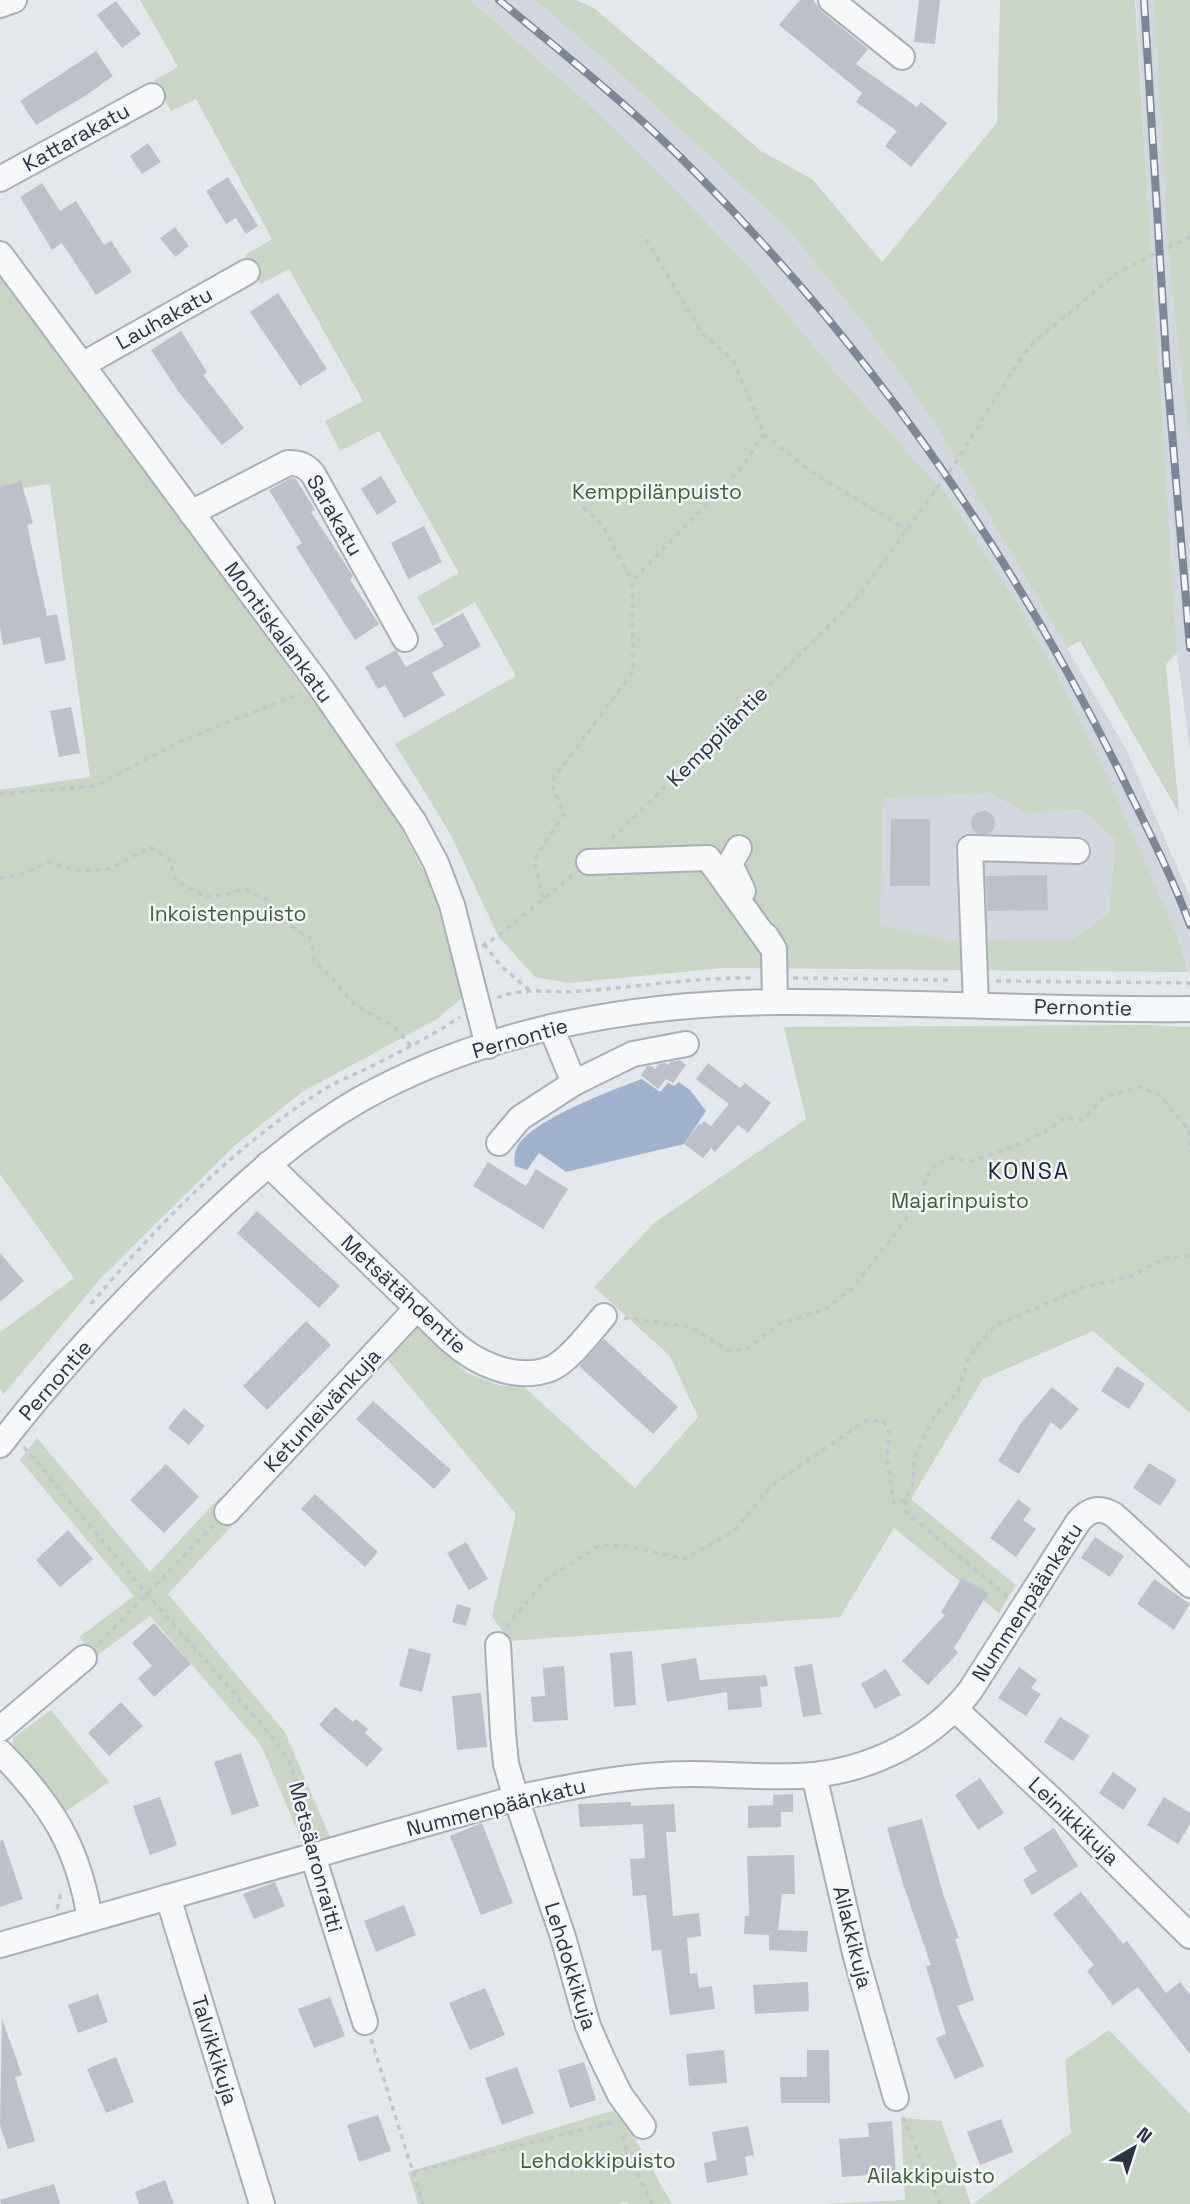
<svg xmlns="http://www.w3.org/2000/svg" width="1190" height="2204" font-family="'Space Grotesk',sans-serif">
  <rect width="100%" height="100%" fill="#e4e7ec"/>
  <g fill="#d2d6de">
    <path d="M470 0H535L615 69 786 227 868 329 932 419 1126 749 1190 897V977L1179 940 1064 687 1016 601 948 496 836 373 750 268 671 185 591 106Z"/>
    <path d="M1136 0H1154L1190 446V752L1177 653 1167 521Z"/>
    <path d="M990 793 1026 813 1081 810 1115 839 1109 913 1074 938 950 941 880 924 884 797Z"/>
  </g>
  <g fill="#c9d6c5" fill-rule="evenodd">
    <path d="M140 0H470L591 106 671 185 750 268 836 373 948 496 1016 601 1064 687 1107 776 1179 940 1188 972 723 968 568 983 535 977 498 936 451 835 395 744 516 676 475 602 433 626 417 597 459 573 379 431 340 451 325 421 363 401 289 269 261 284 245 255 272 239 196 99 171 111 154 80 178 67ZM990 793 1026 813 1081 810 1115 839 1109 913 1074 938 950 941 880 924 884 798Z"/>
    <path d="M535 0H576L594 8 761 151 812 179 882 262 997 123 1000 0H1135L1177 653 1166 664 1179 813 1080 641 1067 648 932 419 868 329 786 227 615 69Z"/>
    <path d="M1154 0H1190V446L1170 270Z"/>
    <path d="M0 274 389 805 432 887 463 997 437 1019 302 1092 233 1147 101 1278 3 1395 0 1387V1332L74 1278 0 1174V790L90 777 50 484 0 491Z"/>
    <path d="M1147 1025 1190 1027V1413L1093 1331 983 1379 911 1499 1016 1585 999 1613 894 1528 840 1617 509 1641 492 1616 516 1514 387 1359 417 1325 467 1373 501 1386H523L635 1488 698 1417 670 1356 594 1287 654 1223 806 1119 784 1027Z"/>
    <path d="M37 1438 150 1572 220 1497 241 1516 168 1594 285 1732 330 1837 304 1846 261 1745 150 1616 95 1657 79 1637 134 1596 20 1460Z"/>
    <path d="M51 1710 109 1782 65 1812 12 1752 13 1738Z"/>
    <path d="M1109 2030 1190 2114V2204H973L1071 2133 1065 2060Z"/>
    <path d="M618 2109 672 2204H628L627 2202 619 2204H418L408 2172Z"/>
    <path d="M901 2118 941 2121 971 2204H825L905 2200Z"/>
  </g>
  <path fill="#9fb4cc" d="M642 1079 660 1092 668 1083 674 1086 679 1082 690 1090 706 1111 684 1144 566 1172 539 1153 527 1170 515 1166C514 1159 514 1152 518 1145 535 1119 612 1090 642 1079Z"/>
  <g fill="#bbc0ca">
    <path d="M800 0H813L822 12 868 49 856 64 917 107 921 102 947 123 911 167 885 146 897 131 856 102 862 93 779 25Z"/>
    <path d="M919 0H940L935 44 914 42Z"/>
    <path d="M116 1 141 34 122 48 97 15Z"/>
    <path d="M96 51 113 76 85 96 36 125 20 101Z"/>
    <path d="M148 143 161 162 142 174 130 156Z"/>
    <path d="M228 177 258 226 246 234 236 218 226 224 206 191Z"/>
    <path d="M42 183 60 211 76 201 104 245 111 241 132 272 96 295 62 243 52 250 20 197Z"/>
    <path d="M175 227 189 246 175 257 160 238Z"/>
    <path d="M278 293 327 369 300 386 250 312Z"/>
    <path d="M181 331 207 372 203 375 244 428 222 445 178 391 151 350Z"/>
    <path d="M381 476 397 502 377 515 361 489Z"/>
    <path d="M291 478 296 479 315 510 311 512 353 576 350 580 379 624 355 640 296 547 302 543 269 490Z"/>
    <path d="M21 481 33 523 27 525 47 616 57 614 66 660 45 664 40 637 3 645 0 628V487Z"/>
    <path d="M424 526 442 562 408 579 391 543Z"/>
    <path d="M463 613 481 646 432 673 445 695 404 718 385 685 378 689 365 667 396 650 406 667 444 646 434 629Z"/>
    <path d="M71 707 80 753 59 757 50 711Z"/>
    <circle cx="983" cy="823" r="12"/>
    <path d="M891 819H930V886H890Z"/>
    <path d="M1047 875 1048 910 987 911 986 876Z"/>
    <path d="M680 1060 686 1065 673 1083 666 1079 658 1089 641 1075 647 1066H651L655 1069 659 1064 665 1063 668 1065 670 1062Z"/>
    <path d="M708 1063 740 1088 745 1083 771 1103 748 1133 738 1125 715 1152 711 1148 703 1158 684 1144 699 1124 701 1125 704 1121 711 1126 729 1104 696 1079Z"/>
    <path d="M488 1162 526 1186 536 1169 568 1189 543 1229 473 1186Z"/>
    <path d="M257 1211 340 1286 319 1308 237 1233Z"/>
    <path d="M0 1253 24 1281 0 1302Z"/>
    <path d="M306 1321 331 1345 267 1410 243 1386Z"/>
    <path d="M604 1339 678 1407 653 1434 579 1366Z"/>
    <path d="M1117 1366 1145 1384 1129 1409 1101 1391Z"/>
    <path d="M1052 1387 1079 1409 1061 1430 1051 1422 1019 1474 998 1461 1021 1423Z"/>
    <path d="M373 1401 451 1470 434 1489 356 1419Z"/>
    <path d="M184 1408 205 1426 189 1445 168 1428Z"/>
    <path d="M1149 1463 1177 1480 1160 1506 1133 1488Z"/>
    <path d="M166 1464 199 1497 164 1533 130 1500Z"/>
    <path d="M315 1494 378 1552 365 1567 301 1509Z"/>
    <path d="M1018 1499 1031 1509 1023 1520 1036 1529 1016 1557 990 1538Z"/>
    <path d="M68 1530 93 1559 60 1587 36 1560Z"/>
    <path d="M1095 1537 1124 1556 1110 1577 1081 1558Z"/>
    <path d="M466 1542 488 1579 469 1590 447 1553Z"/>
    <path d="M962 1578 988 1593 954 1648 958 1653 928 1685 902 1661 945 1615 941 1612Z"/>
    <path d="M1154 1579 1190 1604 1174 1630 1137 1604Z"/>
    <path d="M457 1604 471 1608 466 1626 452 1622Z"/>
    <path d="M154 1623 191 1664 154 1697 138 1678 152 1666 132 1643Z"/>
    <path d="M409 1648 431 1654 422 1692 399 1686Z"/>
    <path d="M632 1651 636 1705 614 1707 610 1653Z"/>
    <path d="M696 1658 700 1680 766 1675 768 1686 760 1687 762 1707 728 1710 727 1692 667 1702 661 1664Z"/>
    <path d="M812 1664 821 1714 803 1717 794 1667Z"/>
    <path d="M564 1666 568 1720 533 1722 531 1697 545 1696 543 1668Z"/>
    <path d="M1019 1667 1037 1680 1031 1688 1041 1694 1026 1716 998 1698Z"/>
    <path d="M886 1669 901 1695 875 1709 861 1684Z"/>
    <path d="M481 1693 487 1747 457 1750 452 1696Z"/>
    <path d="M121 1702 143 1726 109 1756 88 1733Z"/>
    <path d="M335 1707 353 1722 356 1719 368 1729 365 1733 383 1749 367 1767 319 1725Z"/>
    <path d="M1060 1717 1090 1736 1073 1761 1044 1742Z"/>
    <path d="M241 1753 259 1806 232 1815 214 1762Z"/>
    <path d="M1113 1772 1137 1789 1123 1810 1099 1793Z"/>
    <path d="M980 1778 1004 1813 978 1830 955 1795Z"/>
    <path d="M793 1794V1812H781V1827L748 1828V1806L773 1805V1795Z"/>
    <path d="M160 1797 177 1845 150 1855 133 1806Z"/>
    <path d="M1164 1797 1190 1813V1824L1178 1844 1147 1825Z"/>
    <path d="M631 1802V1806L674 1804 676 1832H666L673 1916 699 1913 701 1936 687 1938 690 1974 697 1973 699 1988 712 1986 715 2009 670 2015 661 1950 652 1951 646 1895 633 1896 630 1859 645 1858 643 1824 580 1827 578 1804Z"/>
    <path d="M922 1819 944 1897 959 1938 955 1939 974 2000 957 2006 984 2066 955 2079 936 2038 946 2034 926 1966 931 1965 903 1884 887 1828Z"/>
    <path d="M482 1823 513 1903 481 1915 450 1836Z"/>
    <path d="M1054 1828 1078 1866 1032 1895 1023 1880 1037 1871 1023 1848Z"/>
    <path d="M3 1840 23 1899 0 1907V1841Z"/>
    <path d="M794 1855 795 1894H782L778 1930 808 1931 807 1952 769 1950V1935L744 1934 745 1916H749L747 1856Z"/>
    <path d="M275 1882 285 1906 254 1919 243 1894Z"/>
    <path d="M1081 1892 1123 1944 1127 1941 1166 1993 1180 1982 1190 1995V2054L1138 1987 1113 2005 1087 1971 1094 1965 1053 1914Z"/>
    <path d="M404 1905 416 1935 376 1952 364 1921Z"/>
    <path d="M808 1982 809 2011 755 2014 753 1985Z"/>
    <path d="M485 1988 505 2035 470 2050 449 2003Z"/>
    <path d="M98 1994 108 2022 78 2033 68 2005Z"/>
    <path d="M330 1997 345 2036 314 2048 298 2009Z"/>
    <path d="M2 2019 22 2075 15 2077 35 2141 8 2149 0 2125Z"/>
    <path d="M724 2050 727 2083 689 2086 686 2054Z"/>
    <path d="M807 2050H829L830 2103H781L780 2077H807Z"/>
    <path d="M116 2057 134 2102 106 2113 87 2069Z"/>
    <path d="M584 2062 596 2100 570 2108 558 2070Z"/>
    <path d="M517 2067 534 2113 502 2125 485 2078Z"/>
    <path d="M378 2115 391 2151 359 2162 347 2125Z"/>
    <path d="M1001 2119 1013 2152 980 2165 967 2132Z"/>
    <path d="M892 2121 896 2173 842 2177 839 2139 869 2137 868 2123Z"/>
    <path d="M748 2126 754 2155 745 2157 748 2175 707 2183 704 2163 717 2160 712 2132Z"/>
    <path d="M165 2180 174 2204H139L135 2192Z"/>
    <path d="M54 2184 60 2204H1L0 2200Z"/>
  </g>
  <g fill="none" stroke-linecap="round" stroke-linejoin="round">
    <defs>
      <g id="minor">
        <path d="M831 0 902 57"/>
        <path d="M0 5 14 0"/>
        <path d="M0 179 152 96"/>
        <path d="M0 254 319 685 414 822 436 863 452 905 488 1046"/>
        <path d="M82 365 247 272"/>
        <path d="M191 513 288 463C300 463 305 465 313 474L405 639"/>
        <path d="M739 848 730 864 743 891"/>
        <path d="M589 862 708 858 774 950"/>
        <path d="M766 936 774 949 775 1002"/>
        <path d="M976 1005 970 848 1077 851"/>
        <path d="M551 1027 574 1083 633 1054 686 1044"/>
        <path d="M499 1143 520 1118 574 1083"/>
        <path d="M268 1164 450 1340C475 1363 515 1382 550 1369 568 1362 591 1331 604 1316"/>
        <path d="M0 1445C60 1367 129 1294 201 1226 250 1179 300 1134 359 1100 485 1029 634 1003 777 1002 915 1001 1052 1011 1190 1009"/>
        <path d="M227 1512 417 1308"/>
        <path d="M498 1645 503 1734 506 1764 516 1798 563 1937 588 2026 602 2058 620 2095 643 2126"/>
        <path d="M955 1709 1062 1809 1190 1936"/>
        <path d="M0 1729 84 1658"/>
        <path d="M0 1752C52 1805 78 1846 90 1919"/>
        <path d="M814 1775 856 1957 896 2098"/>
        <path d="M313 1856 365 2022"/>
        <path d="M168 1897 262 2204"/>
        <path d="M0 1945 516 1798C573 1786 631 1774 690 1774 731 1774 773 1779 814 1775 875 1768 932 1739 970 1691L1078 1522C1089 1509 1099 1506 1114 1515L1190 1585"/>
      </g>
    </defs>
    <use href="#minor" stroke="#a9aeb7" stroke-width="28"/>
    <g stroke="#c2c5cb" stroke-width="3.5" stroke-dasharray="5 5" stroke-linecap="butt">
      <path d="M764 434 810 471 907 530"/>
      <path d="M583 507 603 526 632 581"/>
      <path d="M0 794 96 786 179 742 301 693"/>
      <path d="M612 839 858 597 956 462 1015 367 1031 345 1118 272 1190 237"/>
      <path d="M0 878 26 873 47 862 82 871 109 869 150 847 169 859 176 881 206 897 225 895 244 889 266 899 288 924 310 938 315 961 332 978 354 1004 394 1027 411 1046"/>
      <path d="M543 898 534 860 564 814 551 782 633 672 632 581 739 471 764 434 733 360 702 333 643 234"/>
      <path d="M484 944 501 966 529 990"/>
      <path d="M482 946 498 936 573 875"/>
      <path d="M793 978 953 980"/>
      <path d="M996 981 1190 983"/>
      <path d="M497 998C525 986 554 994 582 991 639 987 697 977 754 978"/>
      <path d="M91 1304C156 1226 236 1145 323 1090 336 1082 351 1076 366 1069 398 1053 430 1037 460 1017"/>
      <path d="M624 1318 691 1327 729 1351 747 1349 780 1323 824 1310 853 1288 896 1233 919 1199 930 1169 936 1164 951 1158 971 1161 1012 1147 1045 1132 1064 1118 1083 1120 1104 1097 1141 1087 1159 1095 1189 1130 1190 1152"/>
      <path d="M24 1447 147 1594 269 1733 289 1761 300 1793 309 1837"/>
      <path d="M905 1500 906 1512 1007 1596"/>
      <path d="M506 1627 545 1580 600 1545 627 1546 685 1559 734 1531 772 1485 867 1420 884 1422 889 1433 887 1459 894 1503 905 1500 913 1483 914 1459 934 1416 958 1392 969 1356 995 1326 1082 1288 1134 1275 1164 1258 1190 1256"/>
      <path d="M99 1643 213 1526"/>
      <path d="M57 1909 61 1892"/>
      <path d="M371 2039 423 2204"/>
      <path d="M903 2117 940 2204"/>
      <path d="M623 2136 625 2147 652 2204"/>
      <path d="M413 2172 613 2122"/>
    </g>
    <use href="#minor" stroke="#f7f8fa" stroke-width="24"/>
    <defs>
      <g id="rail">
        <path d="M499 0C566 56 636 111 697 174 872 351 1015 558 1124 781 1147 828 1172 876 1190 925"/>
        <path d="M1144 0 1167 372 1190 648"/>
      </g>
    </defs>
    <use href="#rail" stroke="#7d8696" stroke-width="8"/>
    <use href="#rail" stroke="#f4f6f9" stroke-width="5" stroke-dasharray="16" stroke-linecap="butt"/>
  </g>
  <g text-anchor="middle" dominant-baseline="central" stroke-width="5" stroke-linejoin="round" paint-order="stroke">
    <g font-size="21" fill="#2b3445" stroke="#f4f6f9">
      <text transform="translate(76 137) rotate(-29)">Kattarakatu</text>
      <text transform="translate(164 318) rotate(-29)">Lauhakatu</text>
      <text transform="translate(335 515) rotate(60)">Sarakatu</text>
      <text transform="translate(279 632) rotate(54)">Montiskalankatu</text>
      <text transform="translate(717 736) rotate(-45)">Kemppiläntie</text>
      <text transform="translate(1083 1007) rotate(1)">Pernontie</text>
      <text transform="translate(520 1038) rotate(-16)">Pernontie</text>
      <text transform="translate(404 1294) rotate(43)">Metsätähdentie</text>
      <text transform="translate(55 1380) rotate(-49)">Pernontie</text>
      <text transform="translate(322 1410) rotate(-47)">Ketunleivänkuja</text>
      <text transform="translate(1027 1602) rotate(-57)">Nummenpäänkatu</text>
      <text transform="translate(496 1807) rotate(-14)">Nummenpäänkatu</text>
      <text transform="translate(1074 1821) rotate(44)">Leinikkikuja</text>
      <text transform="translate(316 1857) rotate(75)">Metsäaronraitti</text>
      <text transform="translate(853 1937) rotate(76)">Ailakkikuja</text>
      <text transform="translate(571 1966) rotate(73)">Lehdokkikuja</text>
      <text transform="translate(215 2050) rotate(73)">Talvikkikuja</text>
    </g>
    <g font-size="21" fill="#3f6138" stroke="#f4f6f9">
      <text x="657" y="491">Kemppilänpuisto</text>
      <text x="228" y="913">Inkoistenpuisto</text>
      <text x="960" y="1200">Majarinpuisto</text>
      <text x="598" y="2160">Lehdokkipuisto</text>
      <text x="931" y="2175">Ailakkipuisto</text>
    </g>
    <g font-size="23" letter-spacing="2" fill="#1d2536" stroke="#f4f6f9">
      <text x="1029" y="1171">KONSA</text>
    </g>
  </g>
  <g transform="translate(1134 2148) rotate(39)" stroke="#f4f6f9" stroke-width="5" paint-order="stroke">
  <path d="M0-5L12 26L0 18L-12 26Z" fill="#2b3445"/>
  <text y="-10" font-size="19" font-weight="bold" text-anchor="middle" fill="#2b3445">N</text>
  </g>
</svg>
